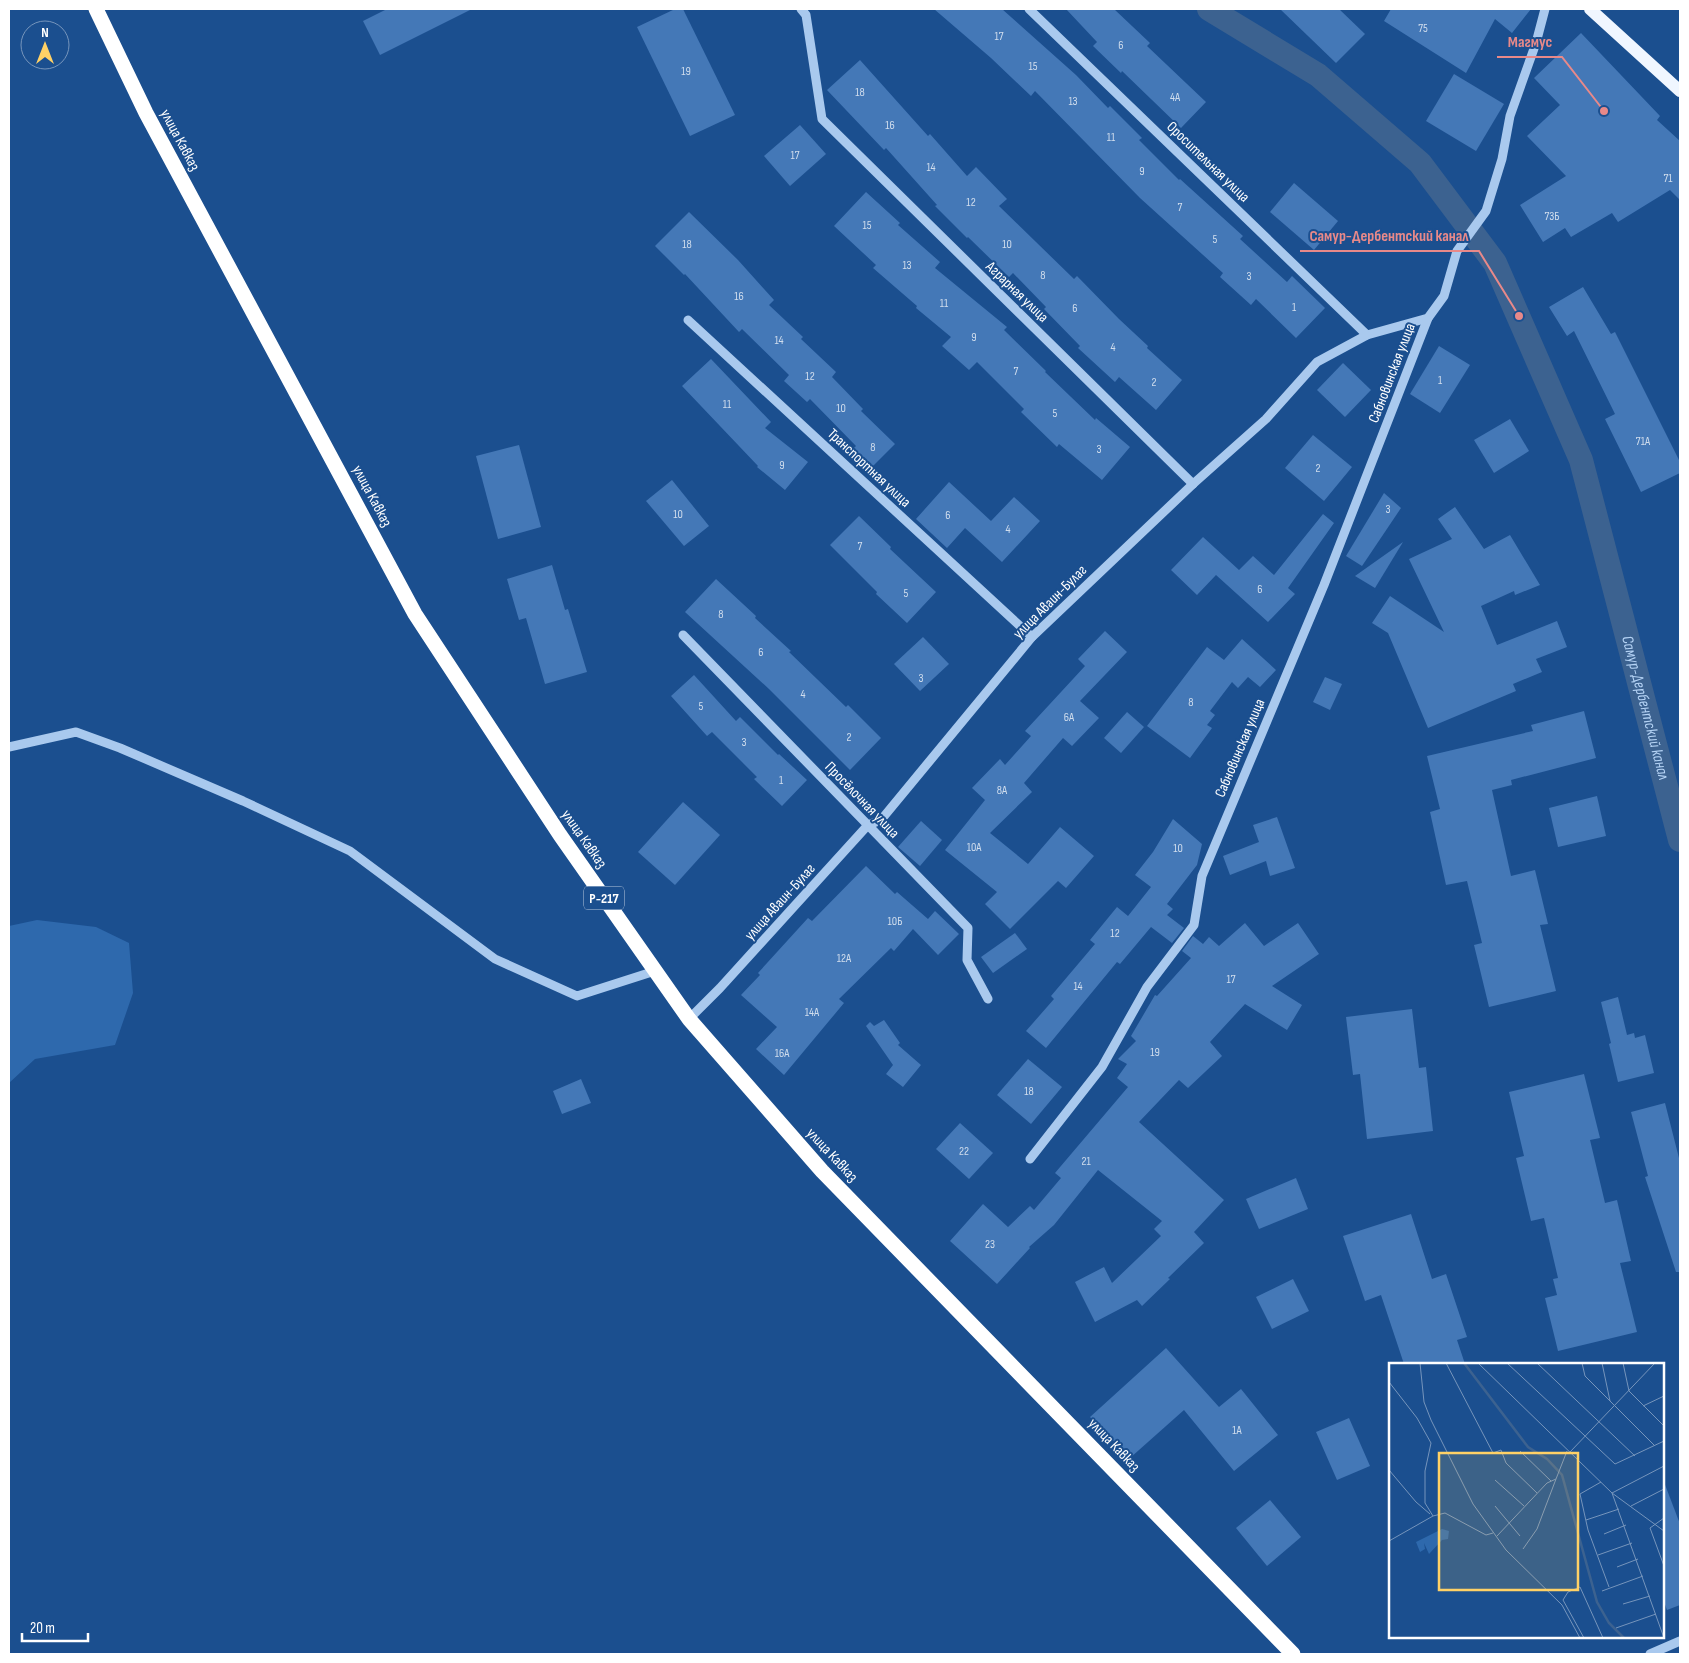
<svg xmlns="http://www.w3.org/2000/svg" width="1689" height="1663" font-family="'Sofia Sans Condensed',sans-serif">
  <rect width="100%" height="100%" fill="#1b4f8f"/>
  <path fill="#2e69ad" d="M37 920 96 927 129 943 133 993 115 1045 35 1059 9 1083V926Z"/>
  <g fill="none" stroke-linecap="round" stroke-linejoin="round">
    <path stroke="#3c6290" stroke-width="24" id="s1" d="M1209 9 1318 75 1420 163 1495 263 1581 460 1680 840"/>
  </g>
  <g fill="#4478b7">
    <path d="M387 9H472L380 55 363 21Z"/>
    <path d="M675 9H683L735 115 690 136 637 27Z"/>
    <path d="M934 9H1002L1076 75 1108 108 1110 106 1142 138 1139 140 1179 180 1180 179 1243 236 1240 239 1287 282 1292 276 1325 308 1296 338 1256 299 1251 305 1220 277 1223 273 1140 198 1035 91 1031 96 991 58Z"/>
    <path d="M1066 9H1114L1150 43 1147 46 1206 102 1181 128 1122 71 1121 73 1093 46 1097 42Z"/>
    <path d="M1280 9H1339L1365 34 1336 63Z"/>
    <path d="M1391 9H1531L1512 33 1495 19 1466 73 1384 21Z"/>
    <path d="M1581 33 1660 116 1657 120 1680 141V200L1670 190 1618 222 1612 213 1571 237 1565 228 1543 242 1520 205 1566 176 1527 136 1560 105 1534 78Z"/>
    <path d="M860 60 928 136 930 134 967 176 976 167 1007 199 999 206 1074 279 1077 276 1119 319 1148 346 1147 348 1182 380 1156 410 1119 377 1115 382 1078 348 1080 346 1044 309 1046 307 1013 273 1009 277 968 237 967 238 935 206 937 205 886 148 884 150 827 90Z"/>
    <path d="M1454 74 1504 104 1476 151 1426 121Z"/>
    <path d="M800 125 826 154 790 186 764 156Z"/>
    <path d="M1294 183 1338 221 1314 250 1270 212Z"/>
    <path d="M866 192 900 223 898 225 940 262 935 268 1007 327 1004 330 1046 371 1045 372 1095 420 1096 418 1130 447 1102 480 1059 444 1057 447 1021 412 1024 409 977 362 969 370 942 346 951 337 916 308 917 306 873 268 876 265 834 226Z"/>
    <path d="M689 212 738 260 774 300 769 305 803 337 801 339 836 372 832 377 863 409 861 411 895 444 871 468 852 450 856 446 810 399 807 402 784 381 789 375 742 329 739 332 685 274 684 275 655 246Z"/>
    <path d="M1583 287 1611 334 1615 332 1680 462V473L1641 492 1605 419 1615 414 1574 331 1567 336 1549 307Z"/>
    <path d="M1439 346 1470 365 1440 413 1410 394Z"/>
    <path d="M711 359 771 422 765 428 808 462 785 490 757 467 758 466 682 386Z"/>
    <path d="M1343 363 1371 390 1345 417 1317 390Z"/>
    <path d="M1510 419 1529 451 1494 473 1474 440Z"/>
    <path d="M1313 435 1352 467 1324 501 1285 468Z"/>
    <path d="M519 445 541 527 498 539 476 456Z"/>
    <path d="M672 480 709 526 684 546 646 501Z"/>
    <path d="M949 482 991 521 1014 497 1040 521 1002 562 965 528 947 548 916 519Z"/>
    <path d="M1384 493 1401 508 1362 566 1346 556Z"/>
    <path d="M1455 507 1484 549 1510 535 1540 585 1515 595 1514 591 1481 606 1497 645 1557 621 1567 647 1536 659 1542 672 1513 684 1516 691 1428 728 1388 633 1372 623 1390 596 1444 632 1409 559 1452 539 1438 519Z"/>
    <path d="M1323 514 1334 523 1288 588 1295 594 1268 622 1216 575 1197 595 1171 570 1203 537 1239 570 1253 556 1274 575Z"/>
    <path d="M859 516 891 547 890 549 936 592 907 623 876 594 877 592 830 545Z"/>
    <path d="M1403 542 1375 588 1355 576Z"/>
    <path d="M552 565 565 610 568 609 587 672 545 684 526 618 519 620 507 579Z"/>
    <path d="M716 579 756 616 755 618 791 651 789 652 846 707 848 705 881 738 850 770 769 689 685 612Z"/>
    <path d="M1105 631 1127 652 1080 701 1099 718 1072 746 1063 738 1024 783 1032 792 990 833 1028 864 1060 827 1094 856 1066 888 1058 881 1010 929 985 904 997 892 945 850 985 800 972 788 1000 759 1005 765 1031 736 1025 731 1085 666 1078 659Z"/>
    <path d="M923 637 949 664 920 691 894 664Z"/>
    <path d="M1242 639 1276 670 1260 687 1248 677 1238 688 1232 682 1210 711 1215 715 1207 725 1212 728 1190 758 1147 726 1207 647 1224 660Z"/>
    <path d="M694 675 736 721 740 717 778 755 779 754 807 780 782 806 754 779 757 777 712 732 707 736 671 696Z"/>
    <path d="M1325 677 1342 684 1330 710 1313 702Z"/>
    <path d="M1584 711 1596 758 1511 780 1512 785 1492 790 1511 876 1535 870 1548 924 1540 925 1556 991 1489 1007 1474 945 1482 943 1467 881 1446 885 1430 812 1440 809 1427 756 1533 731 1531 725Z"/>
    <path d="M1127 712 1144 727 1121 753 1104 738Z"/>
    <path d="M1597 796 1606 836 1558 847 1549 808Z"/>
    <path d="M683 802 720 835 675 885 638 852Z"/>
    <path d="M1277 817 1295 868 1270 876 1266 861 1230 875 1223 856 1259 842 1253 825Z"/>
    <path d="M1173 819 1202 844 1197 865 1167 904 1173 909 1167 915 1184 928 1172 943 1151 927 1120 964 1117 962 1046 1048 1026 1031 1054 999 1051 996 1095 944 1090 940 1117 907 1128 916 1151 887 1135 875 1153 852Z"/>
    <path d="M921 821 942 840 920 866 898 847Z"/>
    <path d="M866 866 895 894 897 892 928 919 935 911 959 934 938 955 913 929 894 951 891 948 839 999 844 1003 784 1075 756 1049 777 1027 741 995 760 975 758 973 808 918 812 921Z"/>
    <path d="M1245 923 1264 946 1298 923 1319 954 1272 986 1302 1005 1287 1030 1245 1004 1210 1042 1222 1056 1188 1088 1179 1080 1139 1122 1224 1200 1194 1232 1204 1243 1168 1278 1170 1279 1142 1306 1137 1300 1095 1322 1075 1282 1104 1267 1112 1283 1161 1236 1154 1229 1162 1221 1098 1170 1054 1225 1029 1247 1030 1248 997 1284 950 1241 983 1204 1008 1227 1030 1206 1034 1210 1061 1178 1055 1173 1128 1087 1117 1078 1127 1064 1118 1059 1136 1041 1131 1036 1155 995 1157 996 1191 958 1182 951 1193 936 1203 944 1209 937 1219 946Z"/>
    <path d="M1015 933 1027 949 993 973 981 957Z"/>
    <path d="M1618 997 1627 1035 1634 1033 1635 1038 1645 1035 1654 1073 1618 1082 1609 1044 1611 1043 1601 1002Z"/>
    <path d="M1412 1009 1419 1068 1426 1067 1433 1131 1367 1139 1360 1074 1353 1075 1346 1017Z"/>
    <path d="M884 1020 900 1043 898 1045 921 1065 903 1087 886 1074 893 1065 866 1026 870 1022 874 1026Z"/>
    <path d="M1028 1059 1062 1087 1031 1124 997 1095Z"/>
    <path d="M1584 1074 1600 1138 1590 1140 1605 1203 1617 1200 1631 1261 1620 1263 1637 1332 1558 1351 1545 1298 1557 1295 1553 1279 1558 1278 1544 1218 1531 1221 1516 1158 1524 1156 1509 1092Z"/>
    <path d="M581 1079 591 1103 562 1114 553 1091Z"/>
    <path d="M1665 1103 1680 1162V1272H1676L1645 1177 1648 1176 1631 1112Z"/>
    <path d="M960 1123 993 1153 969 1179 936 1149Z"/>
    <path d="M1296 1178 1308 1209 1259 1229 1246 1199Z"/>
    <path d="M1411 1214 1432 1279 1446 1274 1467 1337 1457 1340 1465 1364H1404L1381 1295 1365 1301 1343 1236Z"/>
    <path d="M1293 1279 1309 1311 1272 1329 1256 1297Z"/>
    <path d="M1166 1348 1219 1407 1241 1389 1278 1435 1234 1471 1184 1410 1130 1458 1090 1417Z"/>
    <path d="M1349 1418 1370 1466 1337 1480 1316 1432Z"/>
    <path d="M1663 1482H1664L1680 1524V1605L1667 1610 1663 1599Z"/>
    <path d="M1270 1500 1301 1537 1267 1566 1236 1528Z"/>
  </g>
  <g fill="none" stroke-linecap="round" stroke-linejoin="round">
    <g stroke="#a9c9ee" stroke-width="9">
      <path d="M801 9 806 15 822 119 1193 484"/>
      <path d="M1029 9 1367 335"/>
      <path d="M688 320 1032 637"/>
      <path d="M683 635 968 928 967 960 988 999"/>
      <path d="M9 747 76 732 120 748 243 801 350 851 495 959 577 996 655 971"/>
      <path d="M689 1019 720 988 868 825 881 820 1032 637 1193 484 1266 419 1317 362 1367 335 1428 318 1444 296 1457 251 1486 211 1502 159 1510 116 1536 43 1545 9"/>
      <path d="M1030 1159 1102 1067 1147 987 1194 925 1202 876 1324 585 1428 318"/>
      <path d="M1650 1654 1680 1641"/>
    </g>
    <path stroke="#f0f6ff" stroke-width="12" d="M1590 9 1680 91"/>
    <path stroke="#fff" stroke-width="15" d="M96 9 146 113 415 614 560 835 689 1019 822 1171 1293 1654"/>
  </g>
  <g text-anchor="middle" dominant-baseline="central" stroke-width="4" stroke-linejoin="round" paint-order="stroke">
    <g font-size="12" fill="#d0dded">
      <text x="1423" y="28">75</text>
      <text x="999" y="36">17</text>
      <text x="1121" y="45">6</text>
      <text x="1033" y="66">15</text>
      <text x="686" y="71">19</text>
      <text x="860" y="92">18</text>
      <text x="1175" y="97">4А</text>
      <text x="1073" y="101">13</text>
      <text x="890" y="125">16</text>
      <text x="1111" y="137">11</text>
      <text x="795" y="155">17</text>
      <text x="931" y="167">14</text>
      <text x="1142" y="171">9</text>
      <text x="1668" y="178">71</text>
      <text x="971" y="202">12</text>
      <text x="1180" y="207">7</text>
      <text x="1552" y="216">73Б</text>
      <text x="867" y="225">15</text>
      <text x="1215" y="239">5</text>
      <text x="687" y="244">18</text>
      <text x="1007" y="244">10</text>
      <text x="907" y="265">13</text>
      <text x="1043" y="275">8</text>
      <text x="1249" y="276">3</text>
      <text x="739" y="296">16</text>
      <text x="944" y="303">11</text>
      <text x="1294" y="307">1</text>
      <text x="1075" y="308">6</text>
      <text x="974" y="337">9</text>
      <text x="779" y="340">14</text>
      <text x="1113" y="347">4</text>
      <text x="1016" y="371">7</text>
      <text x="810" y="376">12</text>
      <text x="1440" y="380">1</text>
      <text x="1154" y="382">2</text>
      <text x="727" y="404">11</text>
      <text x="841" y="408">10</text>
      <text x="1055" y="413">5</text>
      <text x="1643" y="441">71А</text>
      <text x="873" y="447">8</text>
      <text x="1099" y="449">3</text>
      <text x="782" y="465">9</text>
      <text x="1318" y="468">2</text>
      <text x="1388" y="509">3</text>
      <text x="678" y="514">10</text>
      <text x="948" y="515">6</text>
      <text x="1008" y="529">4</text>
      <text x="860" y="546">7</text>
      <text x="1260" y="589">6</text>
      <text x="906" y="593">5</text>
      <text x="721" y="614">8</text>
      <text x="761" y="652">6</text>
      <text x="921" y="678">3</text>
      <text x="803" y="694">4</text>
      <text x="1191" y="702">8</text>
      <text x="701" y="706">5</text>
      <text x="1069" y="717">6А</text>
      <text x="849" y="737">2</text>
      <text x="744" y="742">3</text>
      <text x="781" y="780">1</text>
      <text x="1002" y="790">8А</text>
      <text x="974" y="847">10А</text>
      <text x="1178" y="848">10</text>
      <text x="895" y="921">10Б</text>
      <text x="1115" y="933">12</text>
      <text x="844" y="958">12А</text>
      <text x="1231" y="979">17</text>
      <text x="1078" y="986">14</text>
      <text x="812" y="1012">14А</text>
      <text x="1155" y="1052">19</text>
      <text x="782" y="1053">16А</text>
      <text x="1029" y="1091">18</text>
      <text x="964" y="1151">22</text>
      <text x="1086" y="1161">21</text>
      <text x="990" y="1244">23</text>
      <text x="1237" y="1430">1А</text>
    </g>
    <rect fill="#1b4f8f" stroke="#bbcadd" stroke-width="1" x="584" y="886.5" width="40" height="23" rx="4"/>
    <g font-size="14" font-weight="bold" fill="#fff">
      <text x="604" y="898">Р-217</text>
    </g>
    <g font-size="15" fill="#fff" stroke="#1b4f8f">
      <text transform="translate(180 140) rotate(62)">улица Кавказ</text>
      <text transform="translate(1208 162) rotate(44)">Оросительная улица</text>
      <text transform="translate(1017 292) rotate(44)">Аграрная улица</text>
      <text transform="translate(1392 373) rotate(-69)">Сабновинская улица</text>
      <text transform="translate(869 468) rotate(43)">Транспортная улица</text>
      <text transform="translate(372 496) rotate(62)">улица Кавказ</text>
      <text transform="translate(1050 602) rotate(-45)">улица Аваин-Булаг</text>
      <text transform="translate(1240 748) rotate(-67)">Сабновинская улица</text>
      <text transform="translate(862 800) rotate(46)">Просёлочная улица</text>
      <text transform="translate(584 839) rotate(55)">улица Кавказ</text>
      <text transform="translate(780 902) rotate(-48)">улица Аваин-Булаг</text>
      <text transform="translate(832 1155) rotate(47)">улица Кавказ</text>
      <text transform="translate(1114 1445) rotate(46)">улица Кавказ</text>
    </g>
    <g font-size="16" font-style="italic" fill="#b5d3f5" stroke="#1b4f8f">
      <text stroke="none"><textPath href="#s1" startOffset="858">Самур-Дербентский канал</textPath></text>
    </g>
  </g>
  <g transform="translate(1389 1363)">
    <rect width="275" height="275" fill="#1b4f8f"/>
    <path d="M53 166 60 168 59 176 53 177 40 191 35 180 36 186 31 189 27 179Z" fill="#2e69ad"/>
    <path fill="none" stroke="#3c6290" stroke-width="2.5" d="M75 0 139 84 158 96 173 112 208 239 220 260 235 275"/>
    <path fill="none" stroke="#7695bc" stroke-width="1" d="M31 0 35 39 42 57 84 141 117 187 173 242 191 275M57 0 104 90 112 87 117 100 148 130M89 0 223 130 275 168M118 0 226 101 275 78M148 0 246 93M193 0 196 13 266 83M213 0 221 38M234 0 240 28 275 63M0 19 28 55 42 80 36 108V140L44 153M254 43 275 33M131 88 162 118M181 89 266 0M0 107 27 139 41 151M106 117 135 143M212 119 191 131 199 167 220 224M106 143 131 173M242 143 275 126M275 155 261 165 275 203M197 157 230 146M215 171 237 162M108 173 158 120 167 116 178 88M0 178 44 153 56 150 97 172 104 170M134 186 148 166 167 116M209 192 243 180M228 204 249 196M213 228 254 213M234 241 261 233M227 265 267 251M195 275 174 237 179 229 191 224 214 275M275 275 223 130 275 103"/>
    <path fill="#ffd166" fill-opacity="0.15" stroke="#ffd166" stroke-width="2.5" d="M50 90H189V227H50Z"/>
    <rect width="275" height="275" fill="none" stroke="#fff" stroke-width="2.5"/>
  </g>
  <path fill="none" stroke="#e88989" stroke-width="2" d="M1604 111L1562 57H1497M1519 316L1479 251H1300"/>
  <g fill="#e88989" stroke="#1b4f8f" stroke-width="2">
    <circle cx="1604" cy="111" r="5"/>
    <circle cx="1519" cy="316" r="5"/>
  </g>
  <g font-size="16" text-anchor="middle" font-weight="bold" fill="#e88989" stroke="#1b4f8f" stroke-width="4" stroke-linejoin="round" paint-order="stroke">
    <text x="1530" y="47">Магмус</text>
    <text x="1389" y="241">Самур-Дербентский канал</text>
  </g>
  <rect width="1689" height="1663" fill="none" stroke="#ffffff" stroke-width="20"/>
  <g transform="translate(45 45)"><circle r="24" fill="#1b4f8f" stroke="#7695bc"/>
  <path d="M0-4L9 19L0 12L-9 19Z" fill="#ffd166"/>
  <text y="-8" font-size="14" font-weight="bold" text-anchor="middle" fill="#ffffff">N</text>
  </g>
  <path d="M22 1633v8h66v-8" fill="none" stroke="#ffffff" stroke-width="2.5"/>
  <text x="30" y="1633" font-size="15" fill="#ffffff" stroke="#1b4f8f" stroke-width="4" paint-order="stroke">20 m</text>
</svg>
